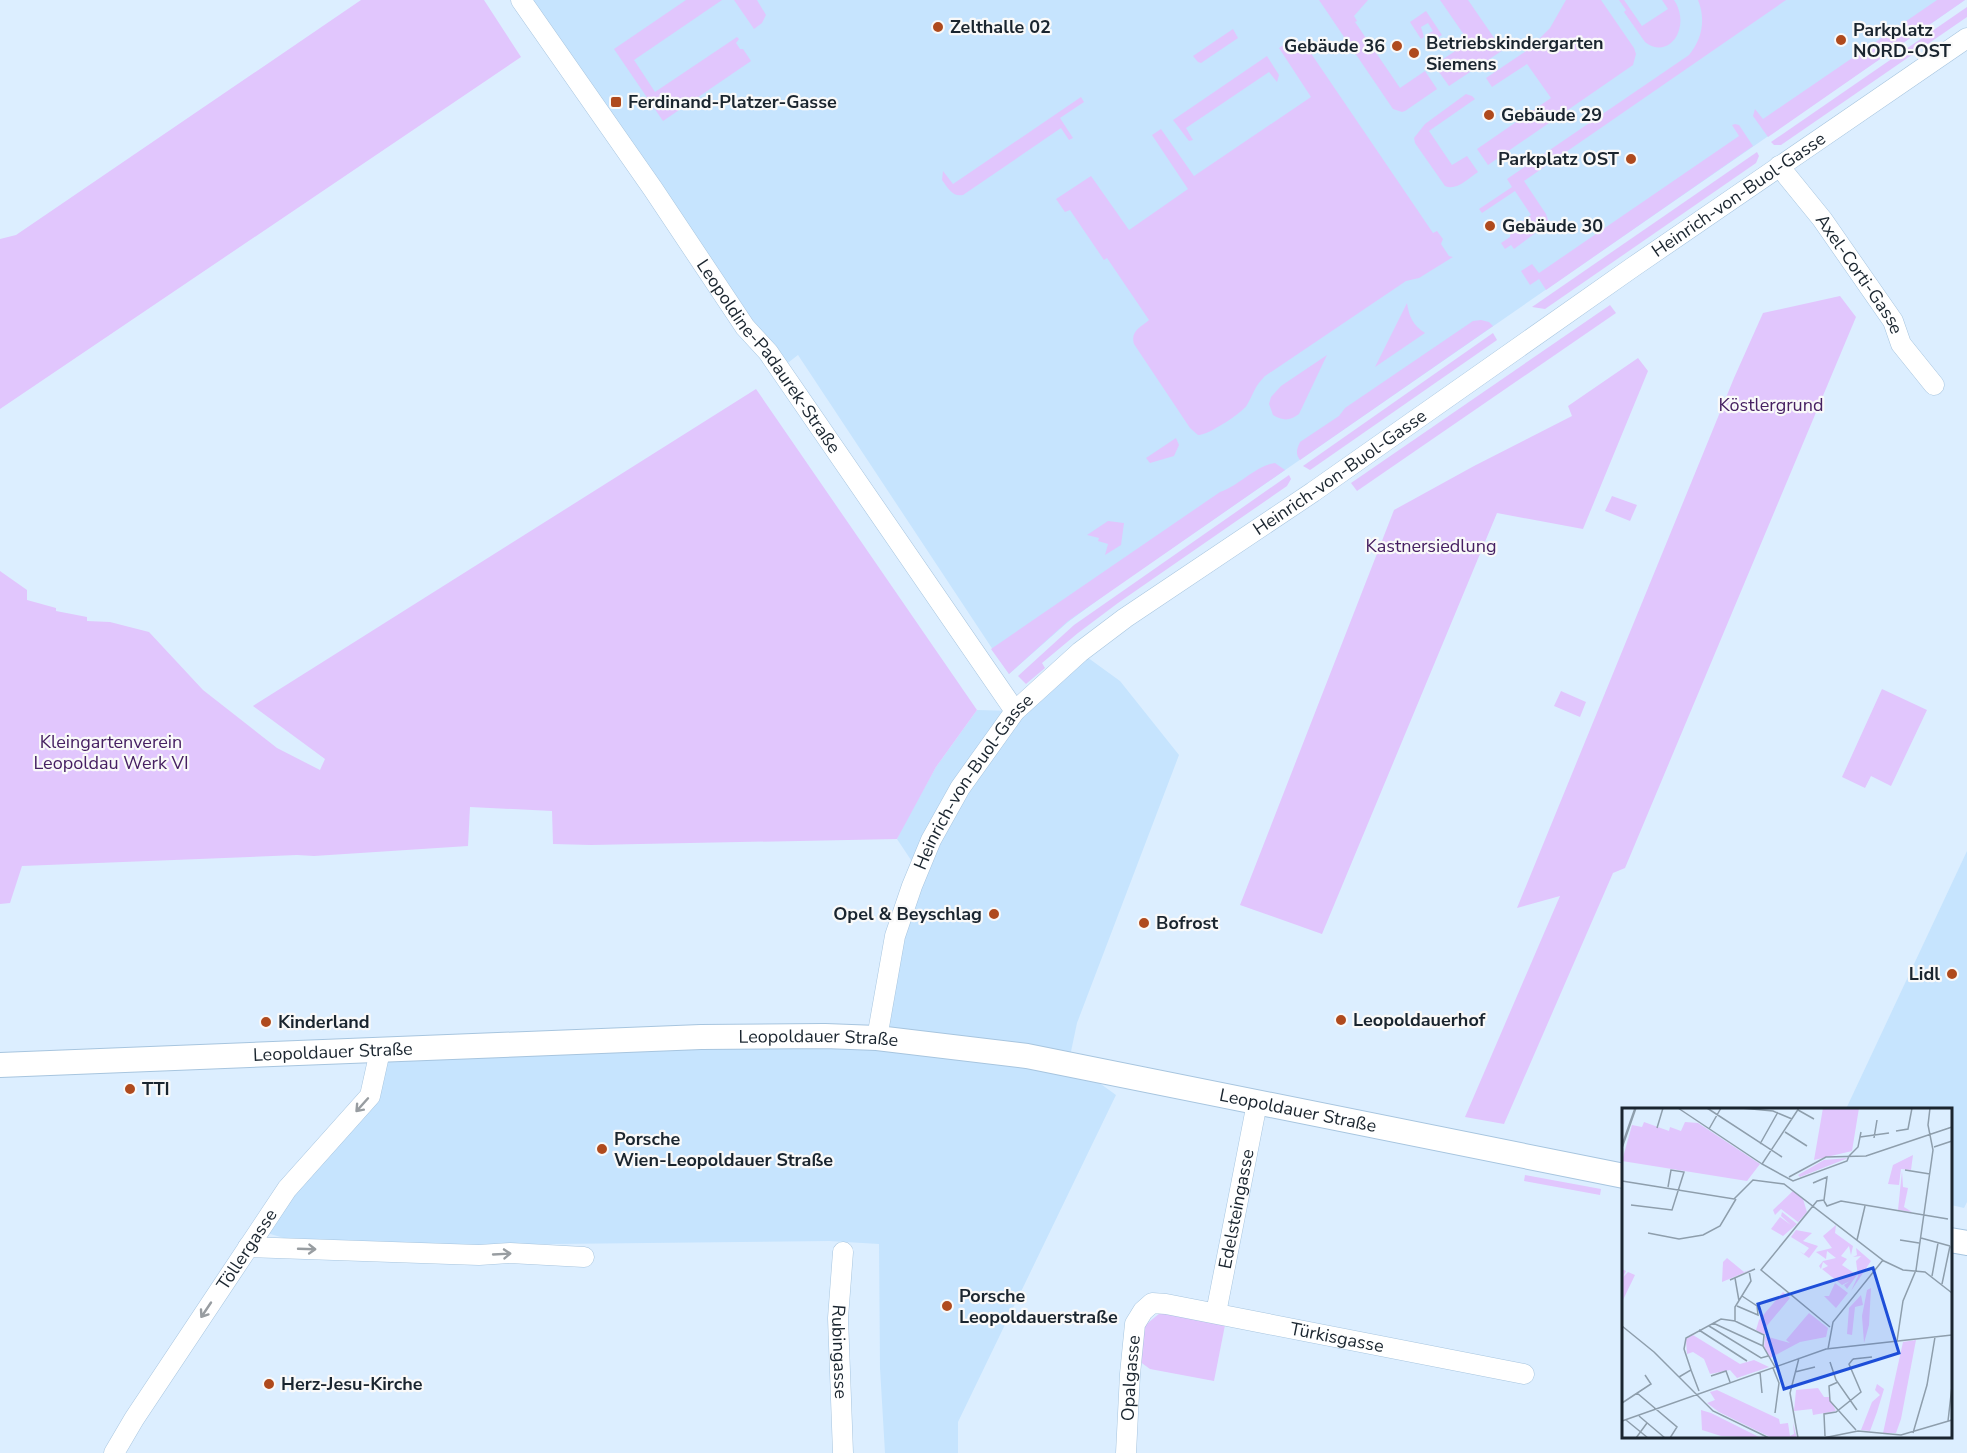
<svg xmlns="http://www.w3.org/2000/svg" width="1967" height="1453" font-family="'Nunito Sans',sans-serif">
  <rect width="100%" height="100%" fill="#dceeff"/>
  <g fill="#c6e4fe">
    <path d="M521 0H1965L1110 591 1068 622 1009 674 798 355 780 369Z"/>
    <path d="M1080 652 1120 681 1179 755 1077 1023 1069 1061 1116 1095 958 1422V1453H885L880 1368 879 1244 829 1241 466 1245 284 1238 267 1233 293 1193 372 1097 381 1053 873 1040 915 866 897 839 902 828 936 767 977 710 1015 711Z"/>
    <path d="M1967 851V1202L1964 1208 1951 1205 1950 1110 1846 1109Z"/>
  </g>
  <g fill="#e1c6fd">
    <path d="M361 0H484L521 57 0 409V239L16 235Z"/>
    <path d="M686 0H722L634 60 655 92 737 37 739 39 736 43 740 49H743L751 61 663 121 614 49Z"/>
    <path d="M734 0H757L766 15 762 23 754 29Z"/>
    <path d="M1319 0H1368L1354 16 1357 21 1355 22 1400 88 1425 71 1437 89 1405 111 1402 112 1393 109Z"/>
    <path d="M1440 0H1468L1499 45 1511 37 1509 46 1449 86 1434 65 1469 42Z"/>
    <path d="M1566 0H1601L1634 48 1636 54 1633 65 1488 165 1477 149 1551 98 1527 64 1492 87 1486 78 1529 49 1550 28Z"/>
    <path d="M1619 0H1624L1642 26 1668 9 1662 0H1674C1692 27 1669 61 1645 42L1624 12 1626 10Z"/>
    <path d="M1698 0H1786L1524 181 1546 214 1548 220 1546 225 1514 249 1511 245 1505 249 1501 243 1510 237 1511 230 1531 215 1515 191 1482 213 1479 209 1512 187 1507 179 1689 55C1702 39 1706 20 1698 0Z"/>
    <path d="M1937 0H1965L1768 137 1753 116 1755 109 1763 119Z"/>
    <path d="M1967 7V17L1781 145H1774L1771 142Z"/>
    <path d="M1426 11 1442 35 1429 44 1426 35 1433 31 1428 23 1421 27 1424 37 1421 39 1410 22Z"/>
    <path d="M1233 29 1238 38 1201 63 1198 62 1193 56Z"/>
    <path d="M1298 41 1306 46 1433 233 1437 231 1443 239 1441 244 1449 256 1453 257 1419 278 1406 281 1265 376C1254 387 1254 393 1247 405 1242 413 1207 436 1198 435L1190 428 1134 344C1130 331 1141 327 1149 320L1107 258 1104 260 1070 210 1065 212 1056 199 1091 176 1129 230 1188 189 1152 135 1161 129 1194 176 1311 97 1279 48 1288 42Z"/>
    <path d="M1267 56 1279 75 1277 82 1269 72 1186 128 1193 140 1189 141 1173 120Z"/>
    <path d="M1466 94 1472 96 1475 99 1429 131 1452 165 1467 156 1478 172C1468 179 1456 191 1445 186L1415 143 1414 138 1425 124Z"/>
    <path d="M1081 97 1084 102 1060 118 1073 138 1069 140 1061 128 963 195C952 197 948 188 942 180L943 171 953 184Z"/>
    <path d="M1735 124 1739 125 1753 146 1546 290 1539 279 1530 285 1521 271 1532 264 1539 273 1739 136 1732 125Z"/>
    <path d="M1757 152 1759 156 1756 163 1545 309 1532 307Z"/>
    <path d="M1840 296 1856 317 1625 868 1613 873 1504 1124 1465 1117 1560 896 1517 908 1734 378 1763 313Z"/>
    <path d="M1407 303C1409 317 1413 325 1425 333L1375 367Z"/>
    <path d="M1610 305 1616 313 1357 491 1351 483Z"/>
    <path d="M1481 320 1489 322 1493 326 1300 460C1295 453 1297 449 1300 442L1339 416 1345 408 1473 321Z"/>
    <path d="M1493 333 1497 340 1313 468 1310 470 1303 466Z"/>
    <path d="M1327 355 1299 414C1290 421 1283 421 1273 415L1269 404 1271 397 1281 386Z"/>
    <path d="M1638 358 1648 371 1583 529 1497 513 1322 934 1240 905 1394 510 1474 466 1572 416 1568 406Z"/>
    <path d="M756 389 977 710 936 767 897 839 591 845 553 844 552 811 470 807 468 846 314 856 297 855 22 866 10 903 0 904V571L27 590V600L56 608V611L87 617V621L110 622 149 632 203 690 277 748 320 770 325 759 253 706Z"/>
    <path d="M1176 438 1179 445 1174 456 1150 463 1146 458Z"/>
    <path d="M1275 463 1285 470 1068 621 1009 674 991 649 1220 492C1239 486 1255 466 1275 463Z"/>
    <path d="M1289 475 1291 479 1287 486 1118 603 1078 633 1042 663 1045 668 1026 684 1018 676 1074 625Z"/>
    <path d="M1612 496 1637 505 1630 521 1605 511Z"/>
    <path d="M1108 521 1124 523 1121 545 1105 555 1108 544 1098 541 1099 538 1087 535Z"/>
    <path d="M1882 689 1927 710 1891 786 1871 776 1865 788 1842 777Z"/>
    <path d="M1561 691 1586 702 1580 717 1554 706Z"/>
    <path d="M1525 1175 1601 1189 1600 1195 1524 1181Z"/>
    <path d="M1160 1313 1188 1316 1225 1325 1214 1381 1150 1369 1139 1361 1143 1327Z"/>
  </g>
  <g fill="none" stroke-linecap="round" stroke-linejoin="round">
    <defs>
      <g id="minor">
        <path id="s1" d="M521 0 653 189 745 327 768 352 1015 711"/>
        <path id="s2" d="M1779 166 1822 219 1893 321 1901 344 1934 385"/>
        <path id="s3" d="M877 1038 895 936 912 886 931 840 960 788 1015 711 1080 652 1125 618 1313 492 1633 267 1967 38"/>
        <path d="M248 1247 479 1255 510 1253 584 1257"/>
        <path id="s4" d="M843 1252 838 1318 843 1453"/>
        <path id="s5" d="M1216 1313 1257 1103"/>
        <path id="s6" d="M114 1453 134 1419 287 1189 370 1096 380 1051"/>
        <path id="s7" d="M1126 1453 1130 1374 1135 1324 1143 1311 1152 1303 1166 1304 1524 1374"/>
      </g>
      <g id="major">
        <path id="s8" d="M0 1065 701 1037 825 1036 877 1038 1027 1056 1624 1176"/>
        <path d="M1950 1240 1967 1243"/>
      </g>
    </defs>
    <use href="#minor" stroke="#a7c5df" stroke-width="21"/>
    <use href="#major" stroke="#a7c5df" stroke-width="26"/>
    <use href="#minor" stroke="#fff" stroke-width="20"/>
    <use href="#major" stroke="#fff" stroke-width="24"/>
  </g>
  <defs><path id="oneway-shaft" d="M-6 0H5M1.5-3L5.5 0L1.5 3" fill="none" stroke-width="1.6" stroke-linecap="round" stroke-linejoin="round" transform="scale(1.5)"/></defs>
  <g stroke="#989da1">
    <use href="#oneway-shaft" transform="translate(362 1105) rotate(132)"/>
    <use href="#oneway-shaft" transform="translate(307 1249) rotate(2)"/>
    <use href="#oneway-shaft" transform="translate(502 1254) rotate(-3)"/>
    <use href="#oneway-shaft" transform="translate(206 1310) rotate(124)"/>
  </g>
  <g fill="#af4a1d" stroke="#f9f9f9" stroke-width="2">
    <circle cx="938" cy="27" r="6"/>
    <circle cx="1841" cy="40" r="6"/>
    <circle cx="1397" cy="46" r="6"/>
    <circle cx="1414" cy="53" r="6"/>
    <rect x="610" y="96" width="12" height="12" rx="3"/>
    <circle cx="1489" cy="115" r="6"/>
    <circle cx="1631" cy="159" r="6"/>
    <circle cx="1490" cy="226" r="6"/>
    <circle cx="994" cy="914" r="6"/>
    <circle cx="1144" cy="923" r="6"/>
    <circle cx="1952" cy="974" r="6"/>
    <circle cx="1341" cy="1020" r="6"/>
    <circle cx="266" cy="1022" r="6"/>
    <circle cx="130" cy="1089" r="6"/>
    <circle cx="602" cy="1149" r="6"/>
    <circle cx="947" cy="1306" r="6"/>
    <circle cx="269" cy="1384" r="6"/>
  </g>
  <g text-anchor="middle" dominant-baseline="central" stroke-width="4.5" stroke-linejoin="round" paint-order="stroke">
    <g font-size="18" font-weight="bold" fill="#1a252f" stroke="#f9f9f9" text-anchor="start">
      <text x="950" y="27">Zelthalle 02</text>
      <text x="1853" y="30">Parkplatz<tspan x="1853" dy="21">NORD-OST</tspan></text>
      <text x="1426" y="43">Betriebskindergarten<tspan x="1426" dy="21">Siemens</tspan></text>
      <text x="1385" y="46" text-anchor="end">Gebäude 36</text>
      <text x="628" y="102">Ferdinand-Platzer-Gasse</text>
      <text x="1501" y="115">Gebäude 29</text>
      <text x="1619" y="159" text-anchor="end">Parkplatz OST</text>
      <text x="1502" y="226">Gebäude 30</text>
      <text x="982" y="914" text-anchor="end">Opel &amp; Beyschlag</text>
      <text x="1156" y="923">Bofrost</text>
      <text x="1940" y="974" text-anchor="end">Lidl</text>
      <text x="1353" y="1020">Leopoldauerhof</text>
      <text x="278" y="1022">Kinderland</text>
      <text x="142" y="1089">TTI</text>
      <text x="614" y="1139">Porsche<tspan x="614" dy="21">Wien-Leopoldauer Straße</tspan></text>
      <text x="959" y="1296">Porsche<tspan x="959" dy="21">Leopoldauerstraße</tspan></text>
      <text x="281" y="1384">Herz-Jesu-Kirche</text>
    </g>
    <g font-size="18" fill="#1a252f" stroke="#f9f9f9">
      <text stroke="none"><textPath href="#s3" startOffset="1250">Heinrich-von-Buol-Gasse</textPath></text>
      <text stroke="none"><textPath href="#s2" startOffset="135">Axel-Corti-Gasse</textPath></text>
      <text stroke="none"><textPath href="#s1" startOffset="434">Leopoldine-Padaurek-Straße</textPath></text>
      <text stroke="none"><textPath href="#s3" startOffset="764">Heinrich-von-Buol-Gasse</textPath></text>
      <text stroke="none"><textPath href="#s3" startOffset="278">Heinrich-von-Buol-Gasse</textPath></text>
      <text stroke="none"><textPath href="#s8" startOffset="819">Leopoldauer Straße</textPath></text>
      <text stroke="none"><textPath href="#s8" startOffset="333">Leopoldauer Straße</textPath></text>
      <text stroke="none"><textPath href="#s8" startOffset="1305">Leopoldauer Straße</textPath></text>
      <text stroke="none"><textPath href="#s5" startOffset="106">Edelsteingasse</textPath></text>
      <text stroke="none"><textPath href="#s6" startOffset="243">Töllergasse</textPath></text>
      <text stroke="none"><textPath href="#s7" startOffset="345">Türkisgasse</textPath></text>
      <text stroke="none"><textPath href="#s4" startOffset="100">Rubingasse</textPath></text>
      <text stroke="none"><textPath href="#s7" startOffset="75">Opalgasse</textPath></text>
    </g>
    <g font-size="18" fill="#462062" stroke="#f9f9f9">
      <text x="1771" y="405">Köstlergrund</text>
      <text x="1431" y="546">Kastnersiedlung</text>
      <text x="111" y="742">Kleingartenverein<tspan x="111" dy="21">Leopoldau Werk VI</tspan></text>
    </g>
  </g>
  <g transform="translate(1622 1108)">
    <rect width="330" height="330" fill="#dceeff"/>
    <path d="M201 0H237L230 43 192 52ZM22 14 47 23 48 19 59 23 63 14 76 15 138 56 125 73 0 53 10 17 20 19ZM291 47 289 62 279 61 277 77 266 76 271 57ZM226 50 178 69 176 67 202 52ZM280 63 281 79 286 80 282 99 290 104 276 102ZM171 83 181 91 185 104 176 114 159 101 153 107 151 102ZM160 104 175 116 161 128 149 121 158 109 169 117 159 108ZM214 117 213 125 231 138 229 147 227 138 219 148 225 151 220 157 235 167 225 181 222 177 228 173 220 177 200 161 206 158 201 154 199 161 197 158 201 153 214 150 205 143 204 151 194 144 210 140 201 128ZM174 122 190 125 181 133 196 138 187 150 177 143 182 146 187 140 169 129ZM234 140 249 153 229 183 236 168 234 153 239 148 231 149 235 147ZM105 150 122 164 131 161 100 174 101 154ZM0 161 4 163 1 169 6 164 13 167 0 194ZM213 175 226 185 214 200 202 188H207ZM249 180 247 217 242 235 240 208 245 182ZM161 184 168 190 143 220 144 227 139 225 134 222 137 212ZM239 187 241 197 233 199 230 227 225 226 227 200ZM187 205 206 220 204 229 178 234 148 250 142 240 143 228 168 235 164 232ZM71 227 118 256 132 252 147 259 115 270 108 262 88 266 82 251 71 244 65 246 64 231ZM294 232 279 311 274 325H261L281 234ZM255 276 262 281 255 304 248 323 239 322 250 294 258 287 253 282ZM196 280 202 289H207L214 303 191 307 190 301 172 303 174 282ZM95 282 157 311 158 316 166 315 168 328 172 326 171 315 175 330H150L97 304 85 295 93 292 88 284ZM79 302 89 305 139 330 99 328 80 322Z" fill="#e1c6fd"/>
    <path fill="none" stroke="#8e9eac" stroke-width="1.5" d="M56 0 140 56M85 0 160 49M119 0 151 3 170 11M177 0 140 56 171 73 225 53 227 48M176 2 192 11M35 20 41 0M87 21 99 0M274 23 286 21 290 0M163 24 185 38M238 29 267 25M252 30 255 12M138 36 156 4M0 37 13 0M312 39 330 33M0 40 14 0M227 48 236 39 239 24M283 62 308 66M167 69 204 49 244 48 330 19M0 73 112 91 131 72 162 76 262 153 281 162 303 164 330 185M191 75 205 69 202 92 195 93 139 162 208 219M202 93 205 98 219 93 302 107M9 97 50 102 62 64 49 62 46 79M302 107 326 111M26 125 57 131 81 127 98 118 114 91M299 130 328 138M235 132 243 98M278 132 297 135M310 168 316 135M113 170 117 193M108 172 133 161M320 176 328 138M115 198 136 207 135 198 120 188M113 213V199L129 173 127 163M91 215 141 238M0 218 32 244 91 303 147 330M87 218 139 250 146 248M77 222 125 253M275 233 281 193 294 162 311 42 306 17 308 0M206 241 211 214 261 152M231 251 250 249M208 254 214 272 235 302M151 260 157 275 153 305M69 262 77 283M138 264 140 285M173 264 193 259M89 268 104 263 108 274M57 269 69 262 62 241 64 230 99 211 113 213 142 227 141 238 153 259M216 274 207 278 208 293 234 322M15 285 55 319 48 330M0 295 29 276 23 267M17 308 43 330M4 312 26 330M0 313 204 241 330 227M326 313 330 278M291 325 305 277 313 229M203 328 202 306 214 304 239 284 227 256 231 251M14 330 25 315M176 330 168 285 177 250M201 330 236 323 279 327 330 312"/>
    <path fill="#1d4ed8" fill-opacity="0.15" stroke="#1d4ed8" stroke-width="3" d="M251 160 277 245 162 281 136 196Z"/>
    <rect width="330" height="330" fill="none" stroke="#1a252f" stroke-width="3"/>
  </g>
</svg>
